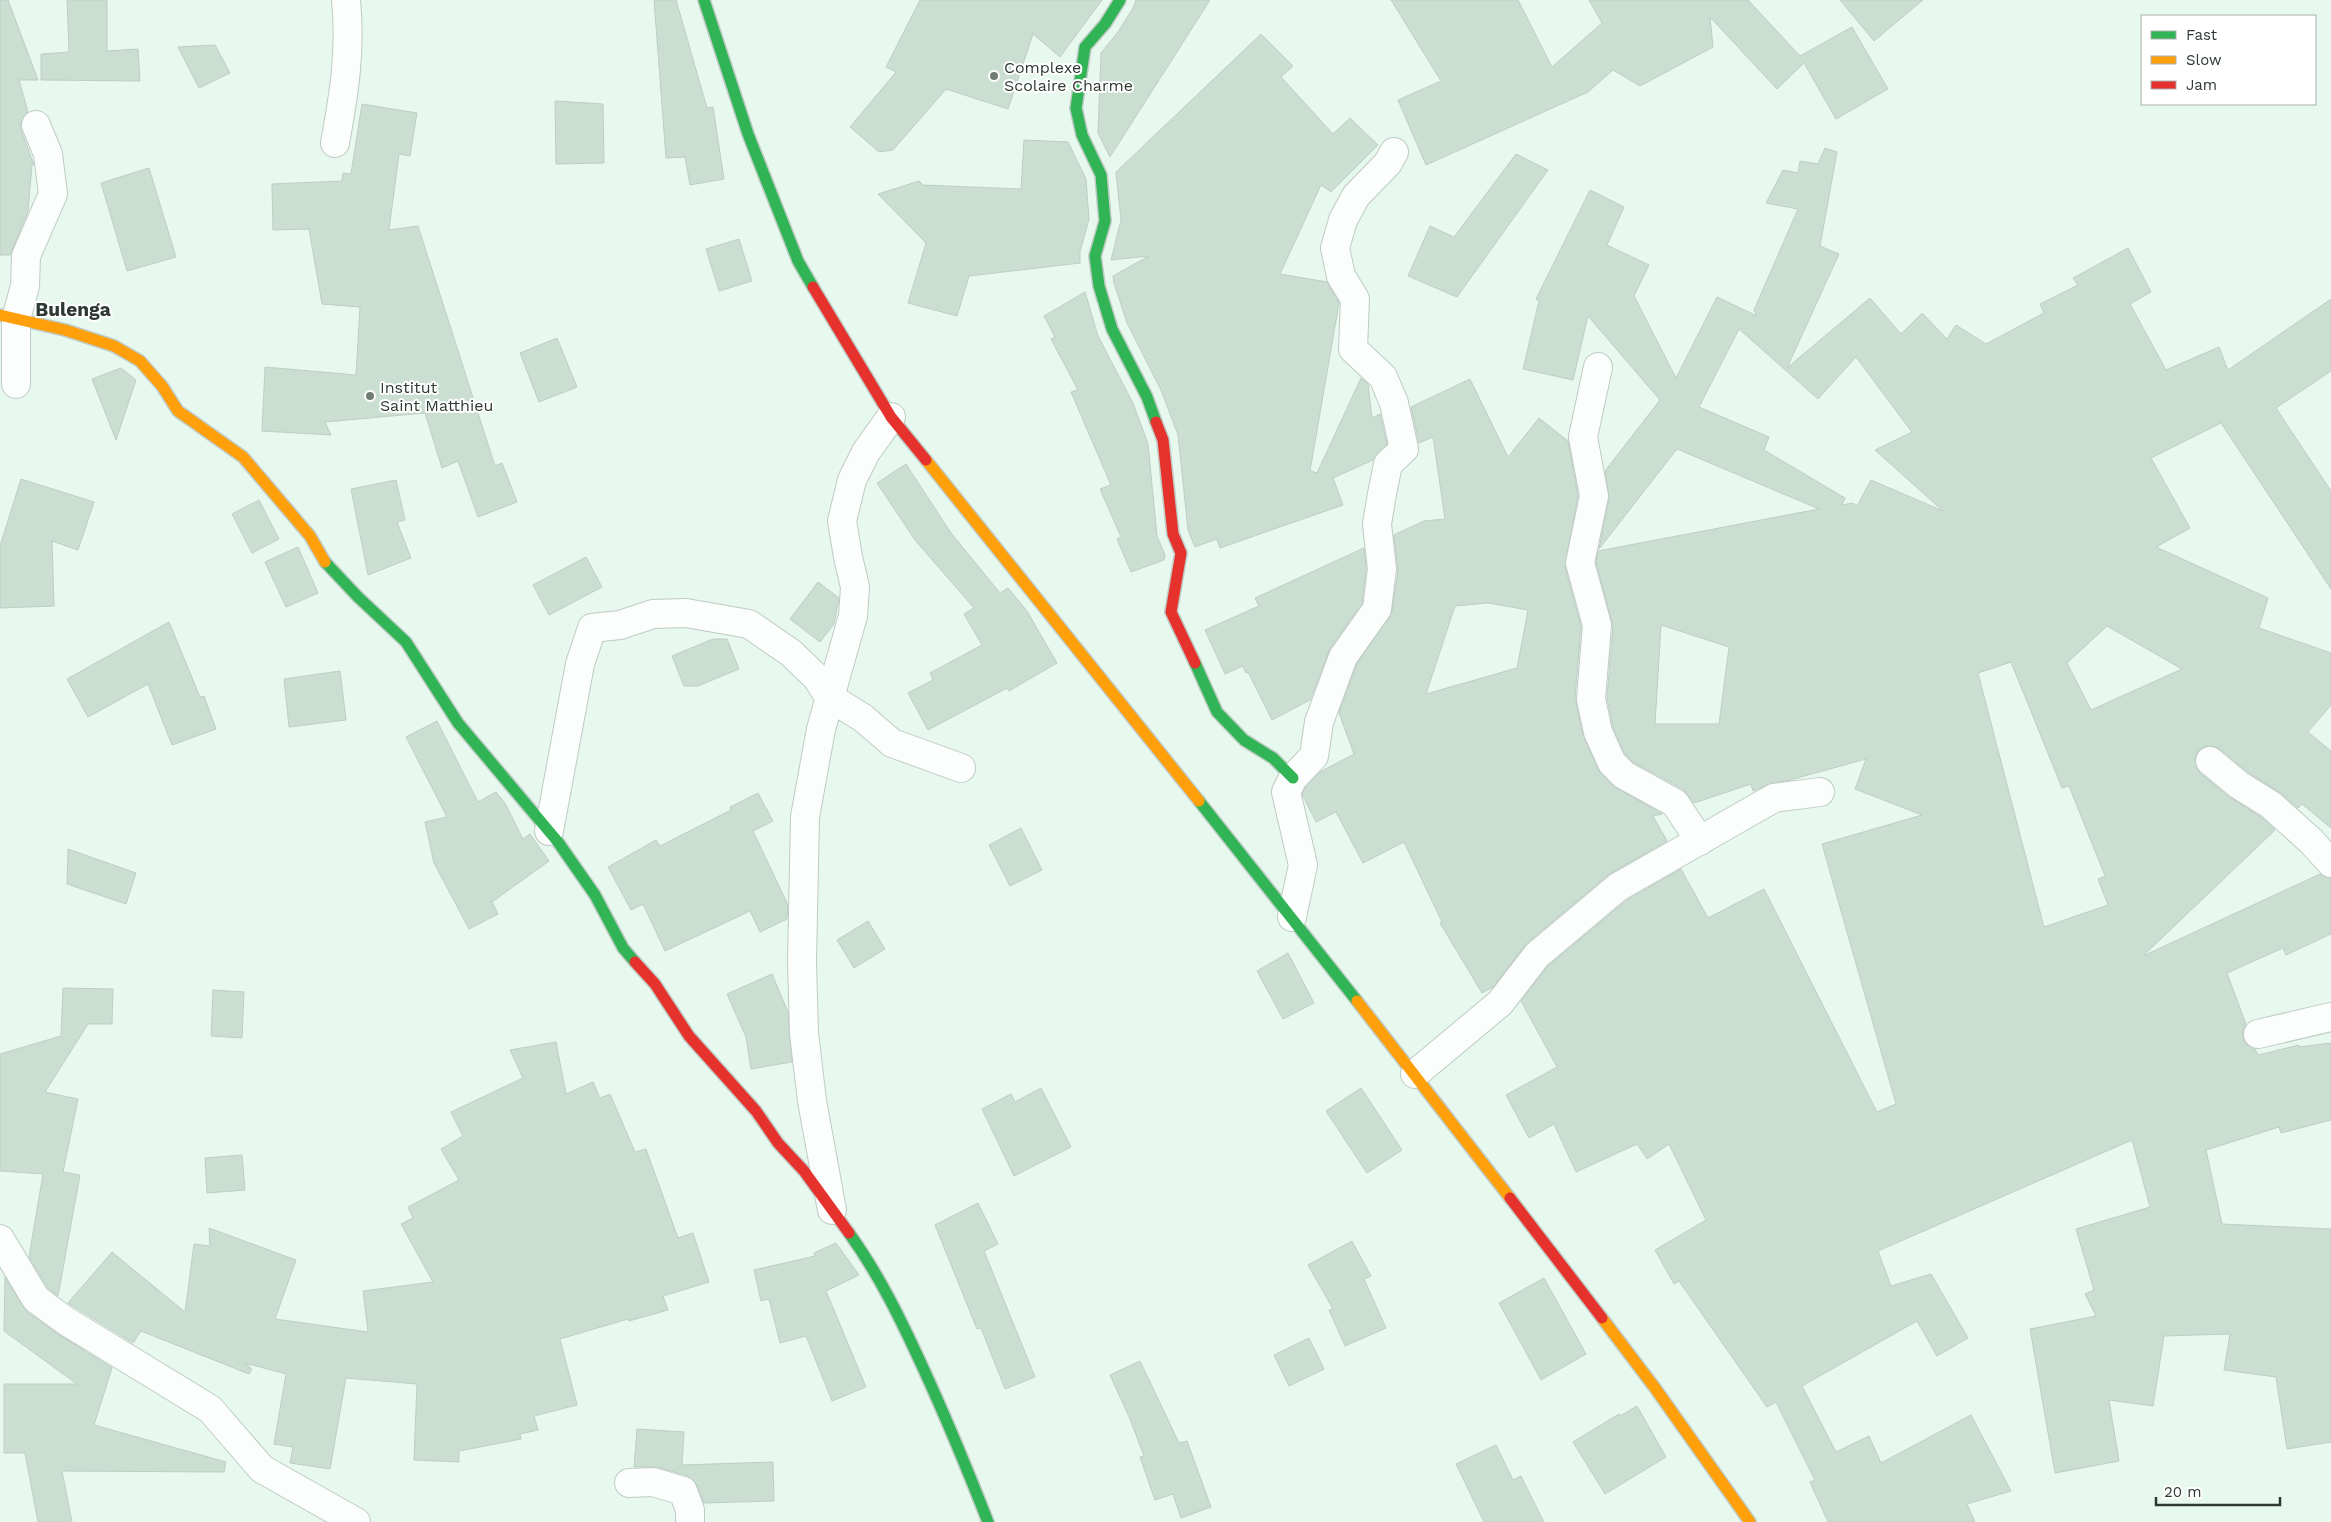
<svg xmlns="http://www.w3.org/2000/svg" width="2331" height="1522" font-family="'Work Sans',sans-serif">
  <rect width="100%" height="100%" fill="#e7f8ee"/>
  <g fill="#caded2" stroke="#c0cdc5" fill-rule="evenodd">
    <path d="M0 0H8L38 80H19L28 112 21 122V130L34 165H32L28 211 10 255H0Z"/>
    <path d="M67 0H107V51L138 49 140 81 41 80V54L69 52Z"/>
    <path d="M654 0H676L707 108 713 107 724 179 690 185 685 157 666 158Z"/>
    <path d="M920 0H1102L1060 57 1033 34 1008 109 946 89 893 150 879 152 850 127 896 72 886 67Z"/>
    <path d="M1136 0H1210L1110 157 1098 133 1101 53 1118 32 1133 8Z"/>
    <path d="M1391 0H1518L1552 67 1602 23 1589 0H1748L1800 56 1852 27 1888 89 1836 119 1804 63 1777 89 1710 17 1713 47 1640 86 1613 70 1588 92 1426 165 1398 100 1441 81Z"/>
    <path d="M1840 0H1923L1874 41Z"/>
    <path d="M1261 34 1293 66 1281 77 1333 134 1350 118 1378 145 1331 192 1321 185 1280 274 1327 282 1339 303 1310 471 1317 473 1361 378 1368 384 1372 418 1380 414 1387 444 1373 460 1333 478 1343 505 1220 548 1217 539 1195 547 1188 530 1178 435 1161 390 1127 323 1114 283 1113 276 1149 256 1111 260 1121 220 1116 172Z"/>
    <path d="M215 45 230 73 199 88 178 47Z"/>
    <path d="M555 101 603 104 604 163 556 164Z"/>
    <path d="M362 104 417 113 410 156 399 154 389 230 418 226 495 466 502 463 517 502 478 517 458 461 442 468 425 413 325 422 331 435 262 431 265 367 356 375 360 307 322 304 309 229 273 230 272 184 342 181 343 173 351 174Z"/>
    <path d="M1024 140 1068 142 1086 179 1089 219 1080 252V263L969 276 957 316 908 303 926 243 878 194 919 181 923 185 1021 189Z"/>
    <path d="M1825 148 1837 152 1820 246 1839 254 1787 368 1870 298 1901 334 1922 313 1947 339 1956 325 1986 344 2044 313 2040 304 2078 285 2073 278 2128 248 2151 292 2130 304 2166 370 2219 347 2228 370 2331 299V371L2276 408 2331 491V589L2221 423 2151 458 2190 528 2156 547 2268 598 2259 628 2331 653V705L2308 732 2331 751V828L2302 804 2298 808 2281 793 2248 772 2220 749 2212 746 2204 747 2198 751 2195 759 2196 767 2200 773 2229 797 2262 818 2275 830 2143 956 2320 874 2331 878V934L2286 955 2283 948 2227 973 2246 1024 2243 1030V1038L2247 1045 2255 1049 2258 1055 2299 1045V1047L2331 1043V1120L2281 1133 2279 1127 2206 1150 2222 1224 2331 1229V1442L2287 1449 2276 1377 2224 1370 2230 1334 2164 1336 2153 1406 2109 1400 2119 1461 2055 1473 2030 1329 2096 1316 2085 1294 2094 1290 2076 1229 2150 1207 2132 1140 1878 1251 1891 1286 1931 1274 1968 1338 1937 1356 1917 1321 1802 1386 1836 1452 1869 1436 1881 1463 1971 1415 2011 1491 1967 1504 1975 1522H1828L1810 1482 1815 1480 1776 1402 1767 1407 1679 1281 1674 1284 1655 1250 1706 1220 1669 1144 1647 1159 1637 1144 1576 1172 1554 1124 1529 1138 1506 1095 1557 1067 1521 1001 1548 966 1627 900 1681 869 1708 918 1764 889 1877 1112 1896 1104 1822 844 1922 815 1855 789 1866 759 1790 780 1772 783 1753 791 1751 784 1694 803 1683 789 1633 762 1625 754 1613 727 1607 698 1613 626 1596 562 1598 551 1819 509 1677 449 1599 549 1609 499 1605 471 1660 400 1588 316 1573 380 1523 369 1539 301 1536 299 1590 190 1624 207 1607 245 1649 265 1634 296 1676 378 1717 297 1757 316 1754 310 1798 209 1766 203 1783 170 1798 173 1800 161 1818 164ZM1739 329 1818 399 1856 357 1912 432 1875 450 1943 511 1871 480 1857 506 1853 503 1842 505 1845 498 1764 450 1769 437 1699 407ZM1661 625 1729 647 1719 724H1655ZM2107 626 2182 669 2091 710 2067 663ZM2011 662 2062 788 2069 786 2105 876 2098 879 2108 905 2044 927 1978 673Z"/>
    <path d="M1516 154 1548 170 1457 297 1408 276 1430 226 1454 237Z"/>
    <path d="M149 168 176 257 127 271 101 183Z"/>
    <path d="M739 239 752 281 719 291 706 249Z"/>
    <path d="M1085 292 1098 336 1133 403 1148 444 1157 536 1165 555 1164 560 1131 572 1117 539 1121 537 1100 489 1111 485 1071 392 1078 390 1051 339 1055 337 1044 316Z"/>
    <path d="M557 338 577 387 539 402 520 353Z"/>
    <path d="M121 368 136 380 116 440 92 379Z"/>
    <path d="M1470 379 1508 457 1539 418 1568 441 1578 496 1565 567 1581 626 1575 698 1583 735 1598 770 1613 786 1662 814 1653 816 1667 841 1608 875 1527 943 1493 987 1482 993 1440 923 1442 922 1404 842 1363 863 1336 812 1316 822 1302 794 1306 787 1320 772 1354 754 1339 713 1357 664 1392 611 1398 571 1394 535 1424 521 1445 519 1433 437 1419 443 1411 407ZM1488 603 1528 610 1517 668 1426 694 1455 606Z"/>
    <path d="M906 464 951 533 1000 593 1008 588 1027 611 1057 663 1009 691 1007 688 928 730 908 693 933 680 930 673 982 645 964 614 974 608 915 540 877 483Z"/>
    <path d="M21 479 94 502 78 550 52 541 54 606 0 608V546Z"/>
    <path d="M396 480 405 520 397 522 411 558 368 575 351 489Z"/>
    <path d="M259 500 279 539 252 553 232 514Z"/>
    <path d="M298 547 318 593 286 607 265 562Z"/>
    <path d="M1364 548 1366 569 1362 603 1330 648 1310 700 1272 720 1248 672 1246 673 1243 666 1225 674 1205 630 1259 606 1255 598Z"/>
    <path d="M586 557 602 587 549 615 533 585Z"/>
    <path d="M818 582 839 598 834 624 820 642 790 619Z"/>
    <path d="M169 622 200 697 204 696 216 729 172 745 148 684 88 717 67 679Z"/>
    <path d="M713 639H727L739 669 698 686H684L672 656Z"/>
    <path d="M340 671 346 720 289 727 284 679Z"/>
    <path d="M437 721 478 802 496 792 505 803 523 839 530 834 549 861 492 902 498 914 469 929 434 863 425 822 447 817 406 737Z"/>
    <path d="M758 793 773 821 753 831 788 905 787 919 760 932 750 911 665 951 643 904 631 910 608 867 656 840 660 846 731 810 730 807Z"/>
    <path d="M1021 828 1042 870 1010 886 989 845Z"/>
    <path d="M68 849 136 873 126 904 67 884Z"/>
    <path d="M868 921 885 949 854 968 837 940Z"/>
    <path d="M1288 953 1314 1003 1283 1019 1257 971Z"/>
    <path d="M772 974 788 1012 792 1062 751 1069 746 1037 727 994Z"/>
    <path d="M63 988 113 989 112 1024H88L45 1092 78 1099 63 1172 80 1175 58 1296 48 1288 29 1257 43 1174 0 1171V1054L61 1036Z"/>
    <path d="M213 990 244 992 242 1038 211 1036Z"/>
    <path d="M556 1042 566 1094 593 1082 600 1098 610 1094 635 1152 646 1149 678 1238 693 1233 709 1282 663 1296 668 1310 629 1321 628 1319 560 1339 577 1405 534 1416 538 1430 520 1434 521 1439 459 1451V1462L414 1460 417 1384 346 1378 330 1469 290 1463 293 1447 274 1444 286 1374 245 1363 252 1369 249 1374 141 1331 133 1343 68 1303 112 1252 185 1312 194 1244 210 1246 209 1228 296 1260 275 1319 368 1332 363 1291 433 1282 401 1224 413 1218 408 1207 459 1180 441 1149 463 1136 451 1112 523 1078 510 1050Z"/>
    <path d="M1041 1088 1071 1147 1014 1176 982 1109 1011 1094 1015 1102Z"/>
    <path d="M1361 1088 1402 1150 1367 1173 1326 1111Z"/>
    <path d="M242 1155 245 1190 207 1193 205 1158Z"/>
    <path d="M978 1203 998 1244 984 1251 1035 1377 1005 1389 981 1328 977 1329 935 1225Z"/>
    <path d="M1352 1241 1371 1276 1364 1279 1386 1328 1345 1346 1329 1310 1333 1309 1308 1265Z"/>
    <path d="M836 1243 859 1275 826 1291 866 1387 832 1401 806 1336 780 1343 769 1299 761 1301 754 1270 815 1256 814 1253Z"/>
    <path d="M5 1277 27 1312 58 1334 112 1368 94 1425 226 1462 224 1472 62 1471 72 1522H38L25 1453H4V1384H77L4 1331Z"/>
    <path d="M1544 1278 1586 1354 1541 1380 1499 1303Z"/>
    <path d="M1309 1338 1324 1369 1289 1386 1274 1355Z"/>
    <path d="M1140 1361 1179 1443 1187 1441 1211 1507 1181 1518 1173 1494 1155 1500 1140 1457 1144 1456 1130 1419 1110 1375Z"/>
    <path d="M1637 1406 1666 1457 1605 1494 1573 1442 1619 1414 1620 1416Z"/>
    <path d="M637 1429 684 1432 682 1465 773 1462 774 1501 704 1503 697 1485 688 1476 657 1467H634Z"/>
    <path d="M1496 1445 1513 1480 1521 1476 1544 1522H1484L1456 1464Z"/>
  </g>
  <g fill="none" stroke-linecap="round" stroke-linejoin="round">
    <defs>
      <g id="street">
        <path d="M335 143C344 94 351 51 346 0"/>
        <path d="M1598 367 1583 437 1594 496 1580 563 1597 625 1591 699 1598 732 1612 763 1624 775 1675 803 1700 841"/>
        <path d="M16 384V319L25 286 26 256 53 194 48 154 36 125"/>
        <path d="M2210 761 2239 785 2271 805 2311 841 2331 863"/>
        <path d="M549 831 580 664 592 628 620 625 653 614 686 613 749 624 791 653 817 678 829 697 863 718 892 743 961 768"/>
        <path d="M1292 917 1303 865 1286 792 1293 778 1314 756 1319 722 1343 657 1377 609 1382 569 1377 524 1382 494 1388 464 1404 449 1394 403 1383 377 1353 349 1355 299 1341 276 1335 248 1343 220 1356 196 1388 163 1394 152"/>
        <path d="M2258 1034 2331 1017"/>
        <path d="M1415 1074 1500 1003 1537 955 1618 887 1774 798 1820 792"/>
        <path d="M832 1210 812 1101 804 1033 802 961 805 817 821 729 853 616 855 587 848 557 842 521 852 480 866 452 891 417"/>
        <path d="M0 1239 36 1299 66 1321 210 1409 262 1469 356 1522"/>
        <path d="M629 1483 653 1482 683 1491 690 1510V1522"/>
      </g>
      <g id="fast">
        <path d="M704 0 748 134 798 261 813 287"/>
        <path d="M1120 0 1105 24 1085 47 1076 108 1082 135 1101 175 1105 221 1095 256 1099 286 1112 329 1147 397 1156 422"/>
        <path d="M325 562 358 597 406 642 458 723 558 842 595 895 623 948 635 962"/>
        <path d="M1195 663 1217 712 1244 740 1273 758 1293 778"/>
        <path d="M1199 801 1357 1001"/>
        <path d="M849 1233C880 1276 902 1322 924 1370 947 1420 968 1471 988 1522"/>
      </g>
      <g id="slow">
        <path d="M0 315 65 330 114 346 140 361 162 386 178 411 243 457 310 536 325 562"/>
        <path d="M926 460 1199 801"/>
        <path d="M1357 1001 1510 1198"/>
        <path d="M1602 1318 1655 1388 1750 1522"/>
      </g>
      <g id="jam">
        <path d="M813 287 891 417 926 460"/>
        <path d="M1156 422 1163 440 1173 534 1181 553 1171 612 1195 663"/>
        <path d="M635 962 655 984 689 1036 756 1111 778 1143 804 1171 849 1233"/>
        <path d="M1510 1198 1602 1318"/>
      </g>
    </defs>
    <use href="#street" stroke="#bfcbc4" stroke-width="30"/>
    <use href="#fast" stroke="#bfcbc4" stroke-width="14"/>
    <use href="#slow" stroke="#bfcbc4" stroke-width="14"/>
    <use href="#jam" stroke="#bfcbc4" stroke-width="14"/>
    <use href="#street" stroke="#fbfefc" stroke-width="28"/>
    <use href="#fast" stroke="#30b455" stroke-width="11"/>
    <use href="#slow" stroke="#ff9f0a" stroke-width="11"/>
    <use href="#jam" stroke="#e5322d" stroke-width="11"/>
  </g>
  <g fill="#6e7c74" stroke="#fff" stroke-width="2">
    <circle cx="994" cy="76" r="5"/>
    <circle cx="370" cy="396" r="5"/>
  </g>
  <g text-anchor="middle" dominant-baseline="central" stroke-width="4" stroke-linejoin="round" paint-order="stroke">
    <g font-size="16" fill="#2d3932" stroke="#fff" text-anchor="start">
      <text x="1004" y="67">Complexe<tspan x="1004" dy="18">Scolaire Charme</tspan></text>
      <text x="380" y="387">Institut<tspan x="380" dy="18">Saint Matthieu</tspan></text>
    </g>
    <g font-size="19" font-weight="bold" fill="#2d3932" stroke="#fff">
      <text x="73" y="309">Bulenga</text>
    </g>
  </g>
  <rect x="2141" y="15" width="175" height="90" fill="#ffffff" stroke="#abb0ad"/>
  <rect x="2151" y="31" width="25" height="8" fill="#30b455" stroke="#abb0ad"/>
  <text x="2186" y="40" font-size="15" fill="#2d3932">Fast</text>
  <rect x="2151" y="56" width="25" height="8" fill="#ff9f0a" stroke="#abb0ad"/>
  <text x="2186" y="65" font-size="15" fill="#2d3932">Slow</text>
  <rect x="2151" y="81" width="25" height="8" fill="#e5322d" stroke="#abb0ad"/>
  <text x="2186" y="90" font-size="15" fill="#2d3932">Jam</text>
  <path d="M2156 1497v8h124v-8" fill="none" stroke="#2d3932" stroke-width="2.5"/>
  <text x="2164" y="1497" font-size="15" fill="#2d3932" stroke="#ffffff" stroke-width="4" paint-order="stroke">20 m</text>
</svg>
